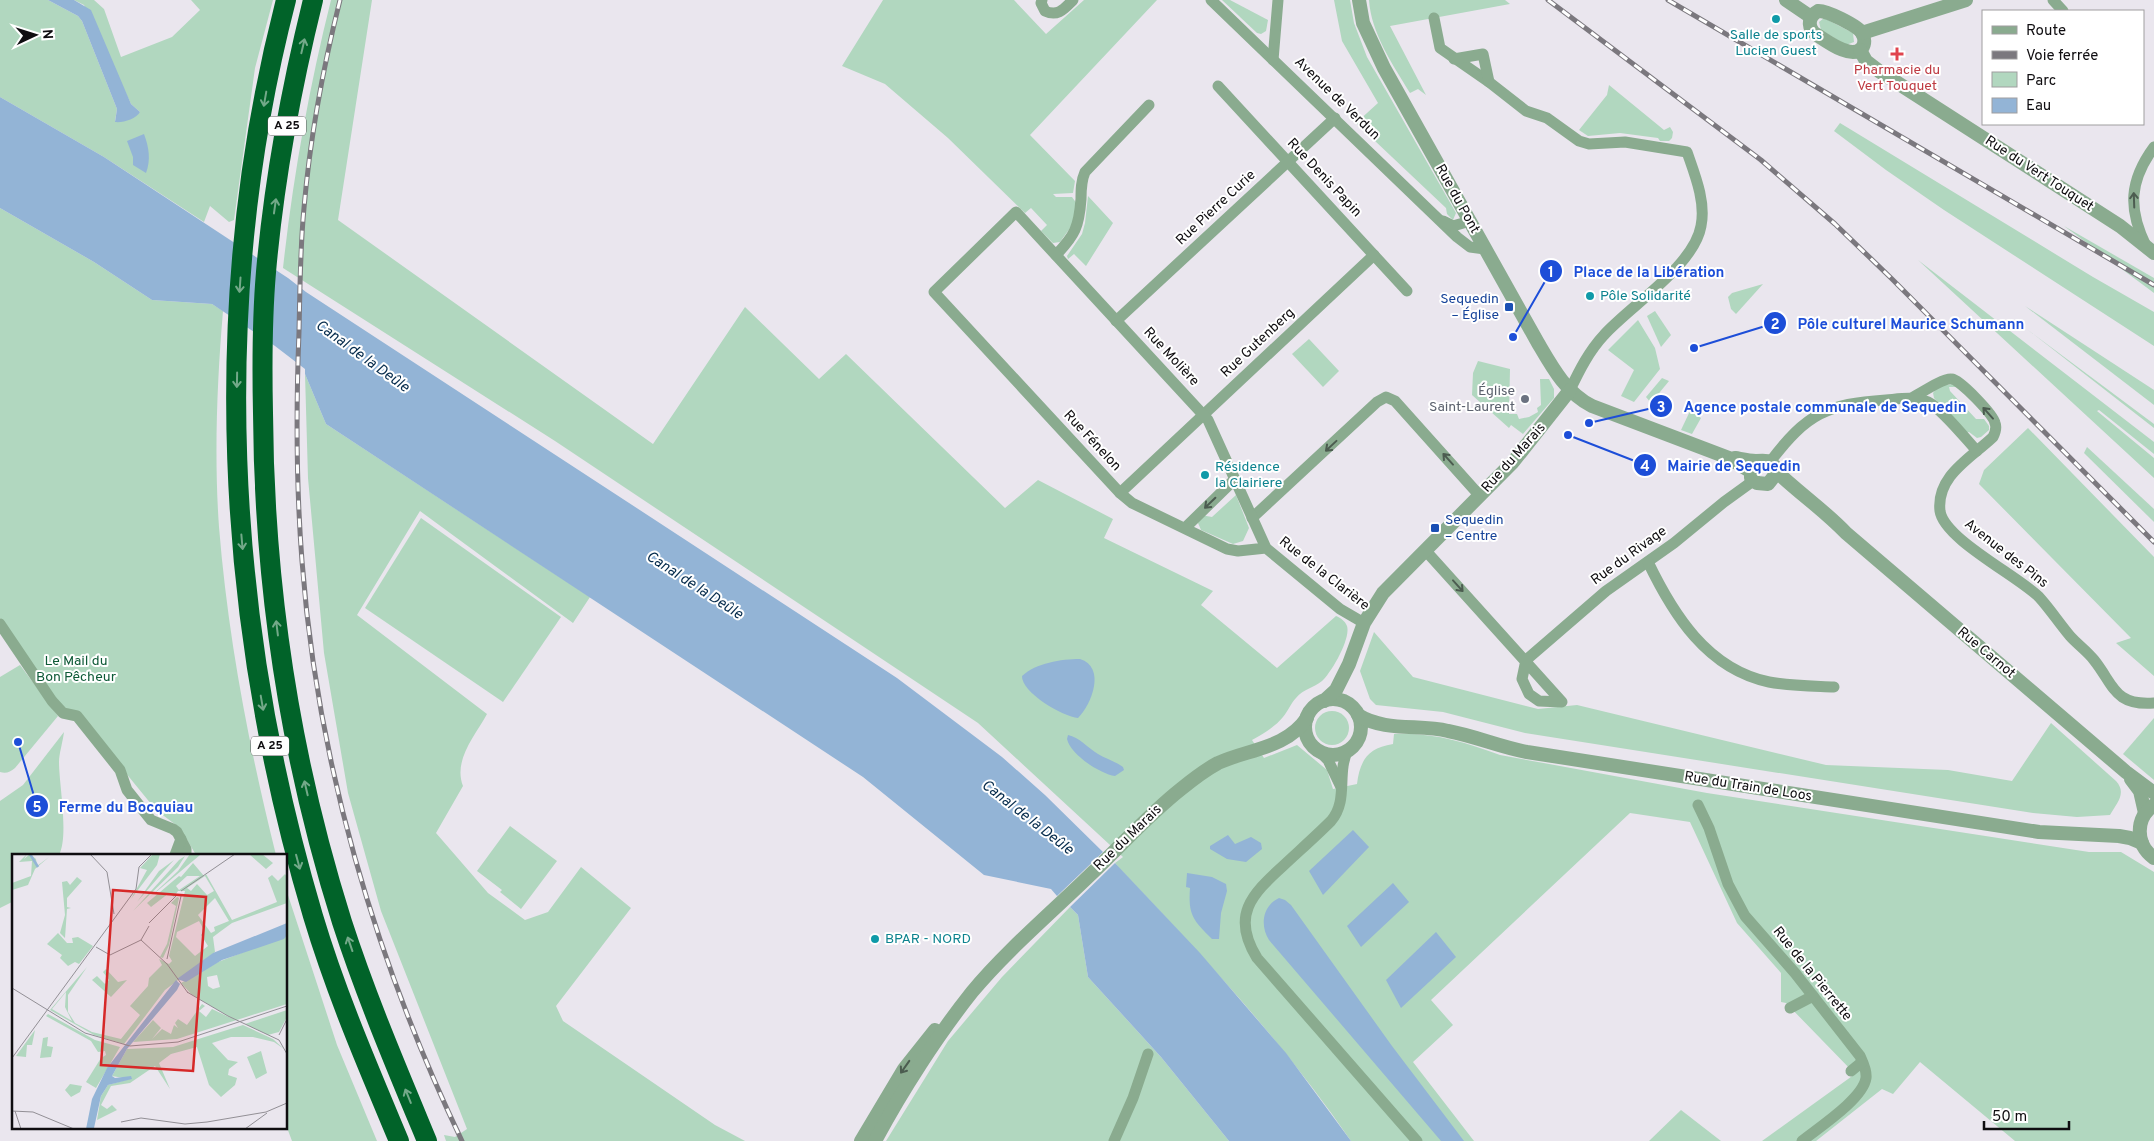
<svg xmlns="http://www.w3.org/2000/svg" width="2154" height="1141" font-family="Overpass,sans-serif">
  <rect width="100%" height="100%" fill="#eae6ee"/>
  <g fill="#b1d7bf">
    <path d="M0 0H48L78 16 82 21 117 109 115 121 140 112 131 104 84 5 74 0H94L104 9 121 57 172 37 200 10 191 0H273L255 68 234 220 229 222 210 206 204 222 104 157 0 97Z"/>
    <path d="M331 0H372L338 220 653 444 745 307 819 379 846 354 1005 508 1038 480 1113 519 1104 538 1213 591 1201 605 1277 668 1336 616C1341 618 1345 621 1347 626 1351 639 1331 673 1322 681 1314 688 1303 689 1296 698 1291 703 1288 711 1283 717 1276 726 1263 734 1252 740L1264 758 1297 745 1327 770 1333 789 1357 784C1360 760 1368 748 1393 744L1394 734C1432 732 1465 742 1500 755L1707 793 2089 852H2121L2154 872V1141H2015L1920 1062 1893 1094 1882 1089 1816 1141H1762L1855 1074 1786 1003 1781 1002V973L1737 923 1690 822 1630 813 1431 1000 1453 1025 1413 1062 1474 1141H1351C1284 1043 1202 955 1120 869L1115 863 1123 857 978 723 555 441 283 268C293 177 309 88 331 0Z"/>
    <path d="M883 0H1014L1046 34 1084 0H1157L1030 135 1075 181 1073 193 1053 194 1056 197H1072L1077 204 1073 224 1060 242 1053 243 1041 231 1047 225 1031 208 1025 213 948 138 885 84 842 66Z"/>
    <path d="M1222 0H1230L1268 20 1266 31 1261 34 1257 33Z"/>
    <path d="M1334 0H1350L1354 23 1367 57 1456 213 1453 220 1447 214 1446 208 1356 123 1378 103 1342 41Z"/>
    <path d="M1369 0H1505L1510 4 1390 26 1426 95 1418 89 1410 93C1393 65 1371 33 1369 0Z"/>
    <path d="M1824 18 1853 33 1854 42 1846 45 1821 30 1819 22Z"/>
    <path d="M1609 85 1664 130 1670 127 1673 132 1672 138 1669 141H1660L1658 138 1620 133 1588 136 1579 130 1607 95Z"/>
    <path d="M1840 123 2093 277 2154 312V346L1944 210 1886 170 1834 131Z"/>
    <path d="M1088 196 1113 223 1086 266 1074 254 1068 259 1067 256 1082 234 1085 223Z"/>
    <path d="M0 208 94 262 152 300 212 304 223 311C217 381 214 457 219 527 228 638 249 747 276 855H196L180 828 156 810 76 712 59 706 0 618Z"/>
    <path d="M2064 226 2154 278V293Z"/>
    <path d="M1918 260 2154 442V454L2099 410 2097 411 2154 458V478Z"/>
    <path d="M1763 284 1736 314 1731 309 1728 297 1732 293Z"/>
    <path d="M2025 306 2154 390V405Z"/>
    <path d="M1655 311 1671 335 1661 347 1647 316Z"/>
    <path d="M1638 320 1655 348 1660 369 1634 402 1621 396 1634 370 1608 350Z"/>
    <path d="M2028 330 2154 424V428Z"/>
    <path d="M1309 339 1339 371 1323 387 1292 354Z"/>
    <path d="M1478 361 1510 369 1509 414H1517L1519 419 1529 417 1538 412 1537 408 1541 405 1540 379H1549L1554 389V398L1523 434 1511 425 1509 428 1472 395 1473 373Z"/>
    <path d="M305 374 326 424 590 597 573 623 420 511 357 615 487 714C475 736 453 760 463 786L436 833 488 893 525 920 548 912 581 867 631 908 556 1006 563 1021 715 1125 745 1141H446L444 1135 455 1137 467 1129 381 911 348 793 324 653 308 478Z"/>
    <path d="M1662 378 1669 381 1651 403 1646 397Z"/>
    <path d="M1952 384 1958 387H1949L1950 391 1976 419H1984L1989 426V430L1981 437 1977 438 1969 432 1966 433 1934 398 1933 393C1938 386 1944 385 1952 384Z"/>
    <path d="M1690 411 1701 418 1692 434 1681 430Z"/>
    <path d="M2028 428 2154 557V676L2116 643 2131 638 1979 484 1984 470Z"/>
    <path d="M2087 447 2154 509V522L2084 453Z"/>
    <path d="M1236 495 1249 528 1243 541 1233 544 1201 530 1198 523 1201 515 1212 517Z"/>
    <path d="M421 518 561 617 503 702 365 608Z"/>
    <path d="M1374 632 1413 677 1538 709 1577 705 1826 765 1948 770 2012 781 2051 723 2116 781C2127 793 2117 803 2110 815L2077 817 2033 813 1525 733 1443 712 1376 705 1370 699 1360 671Z"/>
    <path d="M20 665 58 716 15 768C10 772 6 774 0 772V677Z"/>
    <circle cx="1332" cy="728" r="17"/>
    <path d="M2154 718V780L2123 754Z"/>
    <path d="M64 732C63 741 59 754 59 762 59 785 69 836 59 855H14V901L0 908V801L23 785Z"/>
    <path d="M510 826 557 861 521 909 500 892 502 890 477 871Z"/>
    <path d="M286 889 337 1045 377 1141H292L286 1125Z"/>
    <path d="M1070 907 1078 915 1088 977 1161 1057 1229 1141H886L948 1041 1002 977Z"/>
    <path d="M1681 1110 1721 1141H1649Z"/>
  </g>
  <g fill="#93b4d6">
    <path d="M48 0H74L91 10 131 104 140 112C136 119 123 123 115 122L117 109 82 21 78 16Z"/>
    <path d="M0 97 104 157 288 278 306 292 897 678 1002 757 1045 795 1103 852 1057 896 1051 889 984 875 863 777 326 424 305 374V369L275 346 212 304 152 300 94 262 0 208Z"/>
    <path d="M144 134C149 147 151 160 146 173L133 165V157L127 141Z"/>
    <path d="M1080 659C1106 667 1092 704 1078 718 1063 717 1021 692 1022 676 1036 663 1061 659 1080 659Z"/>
    <path d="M1068 735C1079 737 1088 748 1098 754 1106 759 1115 761 1123 767L1124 770 1115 776C1100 774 1070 754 1067 739Z"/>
    <path d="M1353 830 1369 847 1323 895 1309 871Z"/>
    <path d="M1228 835 1235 844 1251 837 1261 843 1262 849 1246 862 1227 859 1210 849V846Z"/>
    <path d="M1115 863 1200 953 1286 1053 1351 1141H1229L1161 1057 1088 977 1078 915 1070 907Z"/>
    <path d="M1187 873 1212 877 1226 884 1227 891 1221 913 1219 939H1212C1193 920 1188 915 1190 888L1186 887Z"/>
    <path d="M1393 883 1409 902 1361 947 1347 926Z"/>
    <path d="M1279 898 1285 900 1291 905 1392 1046 1464 1141H1441L1269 940C1260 926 1262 906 1279 898Z"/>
    <path d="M1436 932 1456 957 1401 1008 1386 980Z"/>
  </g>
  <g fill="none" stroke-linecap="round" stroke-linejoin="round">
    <g stroke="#8aab8f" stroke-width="11">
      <path d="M1042 0 1041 3 1045 11C1058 17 1064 9 1073 0"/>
      <path d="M1211 0 1457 237 1470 247 1485 249"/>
      <path d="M2053 0 2063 11"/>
      <path d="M1434 18 1440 48 1489 82 1526 111 1547 118 1579 141 1589 144 1625 142 1687 152C1695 175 1706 202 1701 226 1694 266 1630 306 1604 335 1589 351 1579 371 1570 390"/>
      <path d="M1454 59 1483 54 1489 82"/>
      <path d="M1273 60 1278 0"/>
      <path d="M1218 86 1407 291"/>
      <path d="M1443 221 1453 226 1470 221"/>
      <path d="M2146 246C2128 209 2129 181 2154 147"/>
      <path d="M1056 255C1075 235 1079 227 1081 199 1081 190 1081 181 1085 172L1149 105"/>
      <path d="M1116 321 1335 118"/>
      <path d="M1910 399C1918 395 1944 377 1952 379 1960 380 1993 414 1995 423 1997 428 1995 433 1993 437 1971 458 1936 476 1940 511 1944 539 2018 576 2039 597 2050 609 2059 623 2070 636 2077 644 2087 651 2094 660 2114 685 2114 706 2154 703"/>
      <path d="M1770 462C1807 413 1827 404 1886 400 1899 399 1916 396 1928 402 1942 409 1965 438 1977 451"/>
      <path d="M1120 493 1374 255"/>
      <path d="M1252 518 1377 402 1386 397 1395 401 1480 496"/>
      <path d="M1185 528 1235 479"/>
      <path d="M1266 548 1238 551 1227 549 1132 503 1120 493 934 292 1016 212 1208 420 1266 548 1340 609 1364 623"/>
      <path d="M1425 550 1562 702 1539 701 1529 694 1522 679 1526 660 1606 591 1674 543 1724 502 1753 481"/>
      <path d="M1648 562C1673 614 1707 669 1769 682 1790 686 1813 686 1834 687"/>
      <path d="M0 624 52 701 63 713 77 716 120 770 127 790 151 820 173 829 177 832 186 849V855"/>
      <path d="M1318 750 1328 760 1341 787"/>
      <path d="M1348 750C1336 773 1349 800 1331 821 1316 836 1299 851 1283 866 1251 895 1231 916 1257 958L1417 1141"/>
      <path d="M1698 805 1709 828 1728 884 1745 916 1795 973 1860 1056C1863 1063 1867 1070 1866 1078 1863 1099 1818 1128 1802 1141"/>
      <path d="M175 855 181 839"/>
      <path d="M1790 1008 1813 996"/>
      <path d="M1851 1071 1862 1062"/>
      <path d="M1114 1141 1133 1098 1148 1054"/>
    </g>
    <g stroke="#8aab8f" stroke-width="14">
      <path d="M1359 0 1363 23 1384 68 1538 343C1552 367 1566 393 1592 406L1729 458 1750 471"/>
      <path d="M1786 0 1811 17"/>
      <path d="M1818 11C1826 10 1858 26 1862 33 1865 38 1865 44 1862 48 1851 61 1824 39 1814 33 1807 25 1809 16 1818 11Z"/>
      <path d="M1862 33 1966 0"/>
      <path d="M1860 50 1866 61 1879 71 2120 226 2154 253"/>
      <path d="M1735 458C1741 459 1749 461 1756 461 1767 460 1776 459 1775 475L1768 484 1757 483 1751 478V467L1756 461"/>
      <path d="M1776 471C1799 493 1824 510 1846 533L2126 772 2154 793"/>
      <circle cx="1333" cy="727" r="28"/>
      <path d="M1324 701 1336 690 1349 664 1364 623 1383 593 1513 462 1570 390"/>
      <path d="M1358 715C1385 732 1419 724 1448 731 1475 736 1500 747 1527 752L2039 832 2119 836 2130 838 2142 843"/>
      <path d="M2131 779 2140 791 2145 813"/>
      <path d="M2154 805C2135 818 2135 844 2154 858"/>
      <path d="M861 1141 904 1069 935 1030"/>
      <path d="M875 1141C901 1092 937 1036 972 992 1005 952 1052 912 1090 875 1120 847 1148 815 1181 789 1192 780 1205 770 1218 763 1248 749 1286 749 1307 718"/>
    </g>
    <g stroke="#016329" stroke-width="20">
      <path d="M286 0C208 300 225 620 313 916 336 993 368 1067 399 1141"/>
      <path d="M313 0C291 89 274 181 266 272 262 319 262 366 263 413 264 586 290 757 342 922 366 996 397 1069 427 1141"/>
    </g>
    <defs>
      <g id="rail">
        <path d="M340 0C323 68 310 138 304 208 300 249 300 290 299 332 296 408 296 484 302 561 317 762 375 959 462 1141"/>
        <path d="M1548 0 1761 160 1835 224 1891 278 2154 542"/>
        <path d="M1668 0 2154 285"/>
      </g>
    </defs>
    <use href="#rail" stroke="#7b787e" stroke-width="5"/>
    <use href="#rail" stroke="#fff" stroke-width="3" stroke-dasharray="9" stroke-linecap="butt"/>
  </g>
  <defs><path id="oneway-shaft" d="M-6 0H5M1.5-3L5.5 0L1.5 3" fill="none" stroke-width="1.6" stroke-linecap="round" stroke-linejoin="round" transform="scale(1.25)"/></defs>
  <g stroke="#73a989">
    <use href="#oneway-shaft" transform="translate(303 46) rotate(-77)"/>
    <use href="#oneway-shaft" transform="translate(265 99) rotate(100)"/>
    <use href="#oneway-shaft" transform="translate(275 206) rotate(-82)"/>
    <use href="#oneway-shaft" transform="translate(240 285) rotate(94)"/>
    <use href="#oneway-shaft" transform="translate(237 380) rotate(91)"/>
    <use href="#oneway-shaft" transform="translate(242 542) rotate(85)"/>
    <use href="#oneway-shaft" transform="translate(277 628) rotate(-97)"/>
    <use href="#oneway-shaft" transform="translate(262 703) rotate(80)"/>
    <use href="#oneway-shaft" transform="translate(306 788) rotate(-103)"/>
    <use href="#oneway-shaft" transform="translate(298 862) rotate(75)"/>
    <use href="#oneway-shaft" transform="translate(350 944) rotate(-109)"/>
    <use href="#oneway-shaft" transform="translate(408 1096) rotate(-112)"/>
  </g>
  <g stroke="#4c5c50">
    <use href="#oneway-shaft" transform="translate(2134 200) rotate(-92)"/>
    <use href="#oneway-shaft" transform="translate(1988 413) rotate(-132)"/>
    <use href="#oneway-shaft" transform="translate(1331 446) rotate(137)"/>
    <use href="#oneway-shaft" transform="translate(1448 459) rotate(-132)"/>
    <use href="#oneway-shaft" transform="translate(1210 503) rotate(136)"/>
    <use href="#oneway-shaft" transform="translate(1458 586) rotate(48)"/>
    <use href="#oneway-shaft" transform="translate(905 1067) rotate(125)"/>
  </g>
  <g fill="#0f9aa8" stroke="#fff" stroke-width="2">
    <circle cx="1776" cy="19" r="5"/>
    <circle cx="1590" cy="296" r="5"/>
    <circle cx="1205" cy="475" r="5"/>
    <circle cx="875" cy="939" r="5"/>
  </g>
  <path fill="#e0444e" stroke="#fff" stroke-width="2" d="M1894.5 46.5h5v5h5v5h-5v5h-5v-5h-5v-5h5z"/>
  <g fill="#1a4fb4" stroke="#fff" stroke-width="2">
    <rect x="1504" y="302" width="10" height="10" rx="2.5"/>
    <rect x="1430" y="523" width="10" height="10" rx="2.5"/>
  </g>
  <circle fill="#6b7280" stroke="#fff" stroke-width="2" cx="1525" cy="399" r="5"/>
  <g text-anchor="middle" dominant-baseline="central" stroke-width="4" stroke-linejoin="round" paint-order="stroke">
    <g fill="#fff" stroke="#575658" stroke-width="1">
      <rect x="268" y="116.5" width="38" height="19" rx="4"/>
      <rect x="251" y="736.5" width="38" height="19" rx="4"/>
    </g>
    <g font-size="12" font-weight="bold" fill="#0f0d10">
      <text x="287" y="126">A 25</text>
      <text x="270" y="746">A 25</text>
    </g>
    <g font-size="14" fill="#0d838f" stroke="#fff" text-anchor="start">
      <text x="1776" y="35" text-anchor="middle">Salle de sports<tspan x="1776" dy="16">Lucien Guest</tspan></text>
      <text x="1600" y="296">Pôle Solidarité</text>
      <text x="1215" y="467">Résidence<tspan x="1215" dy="16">la Clairiere</tspan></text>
      <text x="885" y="939">BPAR - NORD</text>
    </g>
    <g font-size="14" fill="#be3a42" stroke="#fff">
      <text x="1897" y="70">Pharmacie du<tspan x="1897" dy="16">Vert Touquet</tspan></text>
    </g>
    <g font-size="14" fill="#0f0d10" stroke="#fff">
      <text transform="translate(1337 99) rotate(44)">Avenue de Verdun</text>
      <text transform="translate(2039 174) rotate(33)">Rue du Vert Touquet</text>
      <text transform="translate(1324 178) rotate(47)">Rue Denis Papin</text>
      <text transform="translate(1457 199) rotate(61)">Rue du Pont</text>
      <text transform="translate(1216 208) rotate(-43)">Rue Pierre Curie</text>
      <text transform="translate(1258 343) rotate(-43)">Rue Gutenberg</text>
      <text transform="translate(1171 357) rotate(47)">Rue Molière</text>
      <text transform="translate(1092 441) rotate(47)">Rue Fénelon</text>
      <text transform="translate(1514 458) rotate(-48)">Rue du Marais</text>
      <text transform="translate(2006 554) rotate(38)">Avenue des Pins</text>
      <text transform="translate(1629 556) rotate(-36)">Rue du Rivage</text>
      <text transform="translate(1324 574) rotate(38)">Rue de la Clarière</text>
      <text transform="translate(1986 653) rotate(40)">Rue Carnot</text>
      <text transform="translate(1748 787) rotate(9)">Rue du Train de Loos</text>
      <text transform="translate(1128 838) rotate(-44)">Rue du Marais</text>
      <text transform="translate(1812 974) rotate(51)">Rue de la Pierrette</text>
    </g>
    <g font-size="14" fill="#164399" stroke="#fff" text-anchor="end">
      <text x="1499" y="299">Sequedin<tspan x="1499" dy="16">– Église</tspan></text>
      <text x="1445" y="520" text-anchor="start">Sequedin<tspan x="1445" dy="16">– Centre</tspan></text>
    </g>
    <g font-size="14" fill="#5b616d" stroke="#fff" text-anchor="end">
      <text x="1515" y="391">Église<tspan x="1515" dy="16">Saint-Laurent</tspan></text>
    </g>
    <g font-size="14" fill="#0e5a37" stroke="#fff">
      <text x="76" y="661">Le Mail du<tspan x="76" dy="16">Bon Pêcheur</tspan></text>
    </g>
    <g font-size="15" font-style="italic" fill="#052b4c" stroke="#fff">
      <text transform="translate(362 357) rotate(36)">Canal de la Deûle</text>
      <text transform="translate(694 586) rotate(33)">Canal de la Deûle</text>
      <text transform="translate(1027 818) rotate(38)">Canal de la Deûle</text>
    </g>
  </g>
  <g transform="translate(12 854)">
    <rect width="275" height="275" fill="#eae6ee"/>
    <path d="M15 0 12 5 18 0 24 5 25 12 37 3 23 15 16 31 0 36V29L19 22 20 7 7 8ZM141 0H148L145 11 119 45 135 16 128 14ZM178 0 188 1 137 44 166 17ZM237 0H250L261 9 254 15ZM173 2 166 13 121 57 167 6ZM162 6 152 17 125 48 147 17ZM181 9 192 22 194 20 220 66 265 48 256 24 260 21 266 27 273 20 275 23V49L220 69 209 77 201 83 203 98 153 136 112 190 82 181 38 156 75 113 56 141V158L63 169 80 178 109 185 128 161 118 152 136 132 137 124 150 111 147 105 157 110 160 107 157 102 173 37H166L162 43 157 39 139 53 135 49 167 22 169 23ZM175 22H188L167 36 164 32ZM193 22 202 37 195 41 185 30 179 37 175 34ZM203 44 217 67 202 73 203 77 199 79 186 61ZM187 67 192 76 189 81 196 92 183 102 164 83 165 78ZM54 138 53 153 60 167 40 155ZM65 23 70 27 55 44V53L59 54 55 55 53 84 48 79 53 61 50 28 55 27 58 31ZM165 43 167 44 157 91 151 104 148 103 155 90 164 52 159 49ZM46 79 55 89H61L60 84 66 83 81 92 67 110 63 108 56 112 48 104 50 101 35 90ZM275 81V150L165 185 121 188 141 166 149 174 140 185 150 175 159 180 162 171 166 174 163 169 166 165 175 171 190 150 193 152 187 157 194 163 200 155 219 164 179 140 169 129 206 108ZM205 121 208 133 201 135 196 132 195 123ZM94 115 106 128 115 126 99 143 80 126 85 122 93 130 97 126 91 118ZM275 156V163L267 178 263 179 256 181 233 170ZM36 160 83 186 108 193 84 234 74 228 89 204 94 201 93 197 86 198 79 187 34 162ZM231 171 261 185 272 195 262 188 241 183H219L200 189 216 206 226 208 217 215 216 221 225 224 223 231 209 243 197 231 185 193 159 200 147 209 158 235 143 212 118 229 99 232 89 251 95 255 100 251 105 256 85 266 89 242 96 231 117 225 100 222 115 195 161 193ZM23 176 20 191H15L14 203 4 202ZM36 183 35 192 41 193 39 203 28 204 31 184ZM249 197 255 219 244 225 235 203ZM58 230 70 232 68 238 59 243 53 236Z" fill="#b1d7bf" fill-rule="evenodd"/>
    <path d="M275 69V81L272 85 210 106 174 128 165 125 201 99ZM164 126 168 130 165 136 115 195 100 222 103 224 119 222 120 225 96 231 89 242 82 274 74 275 80 245 95 214Z" fill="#93b4d6"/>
    <path fill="none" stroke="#93b4d6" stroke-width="2.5" d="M18 0 26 13"/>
    <path fill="none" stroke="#928f95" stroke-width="1" d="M78 0 95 18 102 60M169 37 223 0M137 69 166 40M129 86 155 110 176 139M129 86 137 72M84 93 98 101 129 86M155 105 169 42M0 134 73 179 118 192 166 188 275 152M175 138 216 162 267 186 275 200M267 181 275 165M0 204 124 35 127 13 140 0M0 257 21 258 62 275M3 257 9 275M109 268 129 264 173 270 195 268 254 258 275 249M233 275 255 259"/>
    <path fill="#d62828" fill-opacity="0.15" stroke="#d62828" stroke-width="2.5" d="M101 36 194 43 181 217 89 211Z"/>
    <rect width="275" height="275" fill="none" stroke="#0f0d10" stroke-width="2.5"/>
  </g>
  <path fill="none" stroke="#1d4ed8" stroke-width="2" d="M1513 337L1551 271M1694 348L1775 323M1589 423L1661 406M1568 435L1645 465M18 742L37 806"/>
  <g fill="#1d4ed8" stroke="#fff" stroke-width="2">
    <circle cx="1513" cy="337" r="5"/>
    <circle cx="1694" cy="348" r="5"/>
    <circle cx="1589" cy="423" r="5"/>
    <circle cx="1568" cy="435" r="5"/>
    <circle cx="18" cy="742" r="5"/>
    <circle cx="1551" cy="271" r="12"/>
    <circle cx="1775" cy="323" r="12"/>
    <circle cx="1661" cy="406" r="12"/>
    <circle cx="1645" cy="465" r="12"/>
    <circle cx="37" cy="806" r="12"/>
  </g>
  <g font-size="15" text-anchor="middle" font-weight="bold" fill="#fff">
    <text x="1551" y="277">1</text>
    <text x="1775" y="329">2</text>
    <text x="1661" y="412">3</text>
    <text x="1645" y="471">4</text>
    <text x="37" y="812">5</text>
  </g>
  <g font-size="15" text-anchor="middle" font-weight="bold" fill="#1d4ed8" stroke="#fff" stroke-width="4" stroke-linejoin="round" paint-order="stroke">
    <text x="1649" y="277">Place de la Libération</text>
    <text x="1911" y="329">Pôle culturel Maurice Schumann</text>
    <text x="1825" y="412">Agence postale communale de Sequedin</text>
    <text x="1734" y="471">Mairie de Sequedin</text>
    <text x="126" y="812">Ferme du Bocquiau</text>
  </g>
  <rect x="1982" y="10" width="162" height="115" fill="#ffffff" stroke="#9f9e9f"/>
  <rect x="1992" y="26" width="25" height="8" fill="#8aab8f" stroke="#9f9e9f"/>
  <text x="2026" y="35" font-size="15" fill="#0f0d10">Route</text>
  <rect x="1992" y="51" width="25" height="8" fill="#7b787e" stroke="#9f9e9f"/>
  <text x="2026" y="60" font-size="15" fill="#0f0d10">Voie ferrée</text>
  <rect x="1992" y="72" width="25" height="15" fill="#b1d7bf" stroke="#9f9e9f"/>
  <text x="2026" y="85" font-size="15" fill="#0f0d10">Parc</text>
  <rect x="1992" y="98" width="25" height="15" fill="#93b4d6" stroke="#9f9e9f"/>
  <text x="2026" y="110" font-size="15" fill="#0f0d10">Eau</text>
  <g transform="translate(35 35) rotate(86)" stroke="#ffffff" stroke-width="4" paint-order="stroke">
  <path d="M0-4L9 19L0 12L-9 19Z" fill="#0f0d10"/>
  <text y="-8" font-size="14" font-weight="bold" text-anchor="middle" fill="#0f0d10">N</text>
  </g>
  <path d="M1984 1121v8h85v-8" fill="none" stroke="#0f0d10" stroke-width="2.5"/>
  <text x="1992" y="1121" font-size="15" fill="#0f0d10" stroke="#ffffff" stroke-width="4" paint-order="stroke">50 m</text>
</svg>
